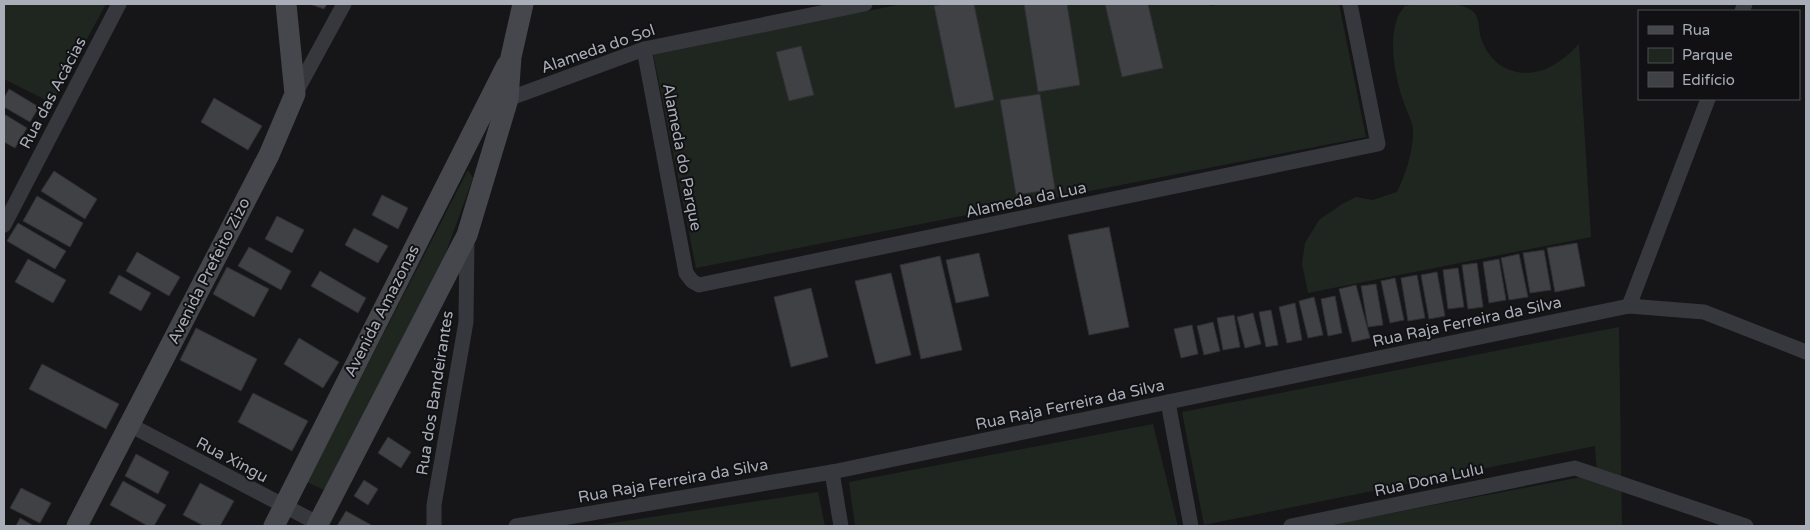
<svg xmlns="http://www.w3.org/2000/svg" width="1810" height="530" font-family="'Varela Round',sans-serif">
  <rect width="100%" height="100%" fill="#161618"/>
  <g fill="#1e261f" fill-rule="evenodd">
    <path d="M4 4H106L52 103 4 79Z"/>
    <path d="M903 4H943L934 6 955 108 994 99 974 4H1024L1038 92 1080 85 1067 4H1105L1122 77 1163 68 1148 4H1210L1211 6 1221 4H1339L1366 137 696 268 653 53ZM801 46 814 95 789 101 776 52ZM1039 94 1055 189 1016 195 1000 100Z"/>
    <path d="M1414 4C1429 4 1459 1 1471 10 1481 17 1478 28 1481 38 1492 72 1526 82 1555 64 1564 59 1572 51 1579 44L1591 237 1308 293 1302 264 1305 243 1319 220 1342 204 1356 197 1373 200 1397 192C1405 175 1413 153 1413 133 1414 124 1407 112 1404 103 1396 81 1388 42 1397 19 1398 15 1402 10 1405 6Z"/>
    <path d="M468 170 473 178 445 255 324 490 307 482Z"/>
    <path d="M1619 327 1622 526H1324L1597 474 1595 446 1204 525 1182 412Z"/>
    <path d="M1153 424 1178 526H855L849 482Z"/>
    <path d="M818 492 825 526H592Z"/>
  </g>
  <g fill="#404145" stroke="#303034">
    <path d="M310 4H327L324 9Z"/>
    <path d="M943 4H974L994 100 955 108 934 6Z"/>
    <path d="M1024 4H1067L1080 85 1038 92Z"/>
    <path d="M1105 4H1148L1163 68 1122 77Z"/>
    <path d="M801 46 814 95 789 101 776 52Z"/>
    <path d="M9 89 39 107 30 122 4 107V98Z"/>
    <path d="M1040 94 1055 189 1016 195 1000 100Z"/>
    <path d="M214 98 262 126 248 150 201 122Z"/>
    <path d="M4 114 27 128 15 148 4 142Z"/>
    <path d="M54 171 97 199 85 219 41 191Z"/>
    <path d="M382 195 408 208 398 229 372 215Z"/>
    <path d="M37 196 83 223 70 247 23 221Z"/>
    <path d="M277 216 304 230 292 253 265 239Z"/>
    <path d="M18 223 66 251 55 269 7 241Z"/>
    <path d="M1109 227 1129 327 1089 335 1068 235Z"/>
    <path d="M354 228 388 246 378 263 345 245Z"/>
    <path d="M1577 243 1585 286 1555 292 1547 248Z"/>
    <path d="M249 247 291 271 281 290 238 266Z"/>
    <path d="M1544 250 1551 290 1530 293 1523 253Z"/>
    <path d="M137 252 180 277 169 296 126 271Z"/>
    <path d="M979 253 989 296 956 303 946 260Z"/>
    <path d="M1519 254 1528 297 1509 300 1501 258Z"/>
    <path d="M940 256 962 350 921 359 900 265Z"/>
    <path d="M28 259 66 280 53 303 15 282Z"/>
    <path d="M1499 259 1506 300 1489 303 1483 262Z"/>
    <path d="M1477 263 1483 307 1468 309 1462 265Z"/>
    <path d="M227 267 269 289 254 317 213 294Z"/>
    <path d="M1458 268 1464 307 1448 309 1443 270Z"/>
    <path d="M320 271 366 298 358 313 311 286Z"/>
    <path d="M1437 272 1445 316 1429 319 1421 275Z"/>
    <path d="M891 273 911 355 876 364 855 281Z"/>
    <path d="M119 275 151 293 141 311 109 293Z"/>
    <path d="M1417 275 1425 318 1408 321 1401 278Z"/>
    <path d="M1395 278 1404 320 1390 323 1381 281Z"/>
    <path d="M1376 284 1383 325 1368 327 1361 286Z"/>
    <path d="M1356 285 1370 338 1352 342 1339 289Z"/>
    <path d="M811 288 828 357 791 367 774 297Z"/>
    <path d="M1335 296 1342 333 1328 336 1321 299Z"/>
    <path d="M1314 297 1323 335 1308 338 1299 301Z"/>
    <path d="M1295 303 1302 340 1287 343 1279 307Z"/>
    <path d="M1271 310 1278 345 1266 347 1259 312Z"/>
    <path d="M1253 313 1261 344 1245 348 1237 317Z"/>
    <path d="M1234 315 1240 347 1223 350 1217 318Z"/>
    <path d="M1213 322 1220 351 1204 355 1197 326Z"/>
    <path d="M1192 325 1198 354 1181 358 1174 329Z"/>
    <path d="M196 328 257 359 241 391 180 360Z"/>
    <path d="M299 338 339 362 323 388 284 364Z"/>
    <path d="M42 364 119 404 106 429 29 389Z"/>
    <path d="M253 393 308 421 292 451 238 422Z"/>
    <path d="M388 437 411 452 401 468 378 453Z"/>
    <path d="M136 454 169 472 158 494 125 476Z"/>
    <path d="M364 480 378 489 368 505 354 496Z"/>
    <path d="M123 481 166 505 154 526H148L110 505Z"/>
    <path d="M200 483 234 501 220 526H204L183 515Z"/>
    <path d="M21 488 51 503 40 523 10 508Z"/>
    <path d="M346 511 373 526H337Z"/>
    <path d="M20 518 34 526H16Z"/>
  </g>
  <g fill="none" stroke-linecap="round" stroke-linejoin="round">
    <g stroke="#37383d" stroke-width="15">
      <path d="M1742 11 1745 4"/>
      <path d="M644 49 686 273 692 281 699 285 1378 144 1350 4"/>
      <path d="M295 94 344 4"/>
      <path d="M499 98 508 99 644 49 865 4"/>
      <path d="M4 225 119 4"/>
      <path d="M1629 306 1708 99"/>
      <path d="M1168 402 1191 526"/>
      <path d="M130 425 319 524"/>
      <path d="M832 472 841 526"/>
      <path d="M434 526V505L466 322 467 239"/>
      <path d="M516 526 832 472 1629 306 1704 312 1806 352"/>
      <path d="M1291 526 1575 468 1746 526"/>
    </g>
    <g stroke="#45474d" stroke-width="21">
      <path d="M77 526 269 155 295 94 286 4"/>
      <path d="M274 526 507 65"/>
      <path d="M317 526 467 235 508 99 511 57 523 4"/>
    </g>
  </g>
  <g text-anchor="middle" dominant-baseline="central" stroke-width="4" stroke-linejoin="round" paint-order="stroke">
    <g font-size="16" fill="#a8adb8" stroke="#111113">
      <text transform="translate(598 49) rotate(-19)">Alameda do Sol</text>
      <text transform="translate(53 93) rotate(-62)">Rua das Acácias</text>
      <text transform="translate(682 157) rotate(79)">Alameda do Parque</text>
      <text transform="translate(1026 200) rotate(-12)">Alameda da Lua</text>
      <text transform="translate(209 271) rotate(-63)">Avenida Prefeito Zizo</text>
      <text transform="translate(382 311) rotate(-63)">Avenida Amazonas</text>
      <text transform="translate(1467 322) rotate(-12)">Rua Raja Ferreira da Silva</text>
      <text transform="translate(435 393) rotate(-81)">Rua dos Bandeirantes</text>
      <text transform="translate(1070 405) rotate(-12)">Rua Raja Ferreira da Silva</text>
      <text transform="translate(232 460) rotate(28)">Rua Xingu</text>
      <text transform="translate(1429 480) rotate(-12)">Rua Dona Lulu</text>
      <text transform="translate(673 481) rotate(-10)">Rua Raja Ferreira da Silva</text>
    </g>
  </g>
  <rect width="1810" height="530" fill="none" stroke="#a8adb8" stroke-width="10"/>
  <rect x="1638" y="10" width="162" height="90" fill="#111113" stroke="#4d4f55"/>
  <rect x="1648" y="26" width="25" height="8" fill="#45474d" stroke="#4d4f55"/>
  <text x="1682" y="35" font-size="15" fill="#a8adb8">Rua</text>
  <rect x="1648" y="48" width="25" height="15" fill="#1e261f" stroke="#4d4f55"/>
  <text x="1682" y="60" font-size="15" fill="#a8adb8">Parque</text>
  <rect x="1648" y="72" width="25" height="15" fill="#404145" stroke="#4d4f55"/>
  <text x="1682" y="85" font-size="15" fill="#a8adb8">Edifício</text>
</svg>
